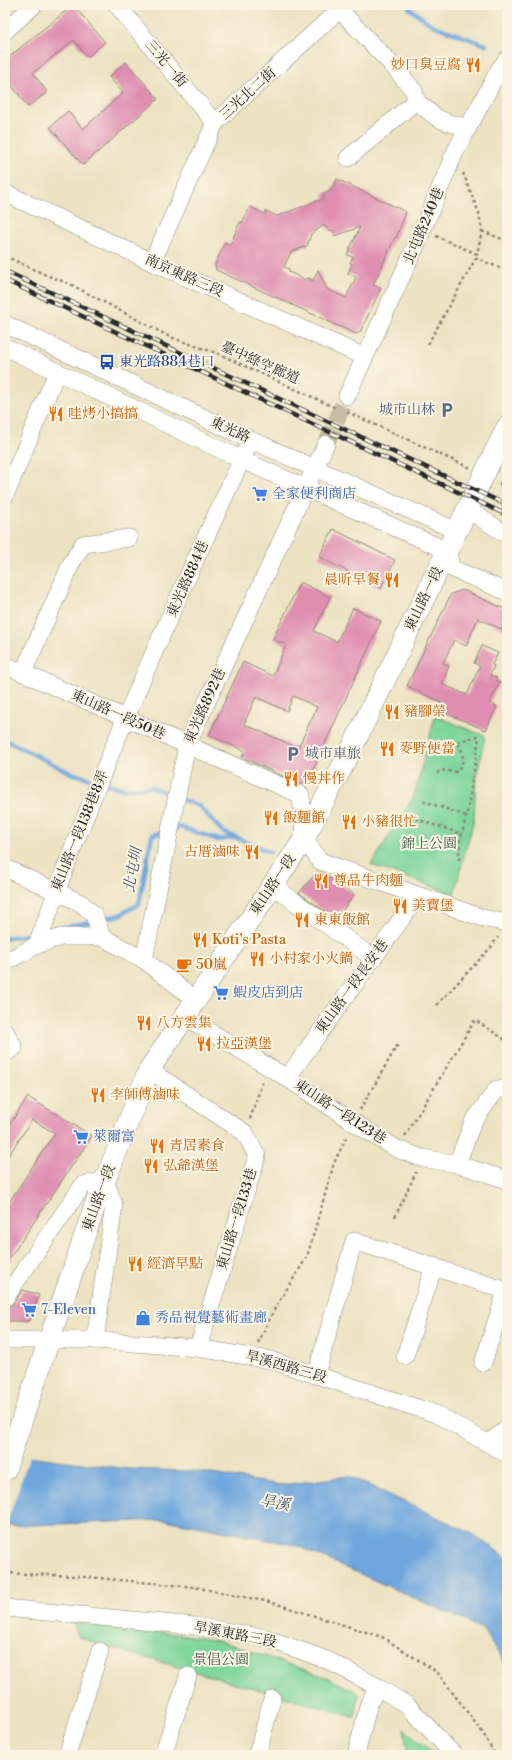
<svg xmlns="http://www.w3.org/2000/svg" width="512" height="1760" font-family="'Libre Bodoni','Noto Serif TC',serif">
  <rect width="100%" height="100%" fill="#fcf5e5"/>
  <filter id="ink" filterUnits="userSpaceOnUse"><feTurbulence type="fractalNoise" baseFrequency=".025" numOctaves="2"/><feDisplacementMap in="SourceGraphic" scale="8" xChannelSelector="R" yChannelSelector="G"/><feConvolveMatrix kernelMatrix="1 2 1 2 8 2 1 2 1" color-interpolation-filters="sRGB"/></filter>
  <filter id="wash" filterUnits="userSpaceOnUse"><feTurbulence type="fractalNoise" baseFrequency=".012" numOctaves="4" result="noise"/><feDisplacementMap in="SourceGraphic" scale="16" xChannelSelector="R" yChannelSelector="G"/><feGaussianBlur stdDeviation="0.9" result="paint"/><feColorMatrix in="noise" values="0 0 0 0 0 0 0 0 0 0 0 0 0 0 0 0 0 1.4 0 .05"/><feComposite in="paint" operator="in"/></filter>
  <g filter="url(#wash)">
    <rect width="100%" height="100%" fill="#ece3c3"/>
    <g fill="#7ed69b" stroke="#548063">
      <path d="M435 716 485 736 476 779 474 819 454 894 371 865 414 796Z"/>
      <path d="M73 1623 185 1635 227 1643 323 1676 353 1690 359 1694 355 1717 93 1643 79 1637Z"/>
      <path d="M404 1729 436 1755H408Z"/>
    </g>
    <path fill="#6ea6dd" stroke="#4c6884" d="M5 1453 128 1469 193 1471 282 1485 349 1476 473 1534 507 1558V1666L482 1629 459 1618 295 1545 165 1520 5 1526Z"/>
    <path fill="#ece3c3" d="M5 1451 30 1455 5 1528Z"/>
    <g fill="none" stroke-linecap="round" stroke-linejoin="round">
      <g stroke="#6ea6dd" stroke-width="4.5">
        <path d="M408 5 410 9 432 25 486 45"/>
        <path d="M5 740 71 773 124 789 152 787 174 796"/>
        <path d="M180 799 199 806 223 832 270 852"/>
        <path d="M174 829 180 827 219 840 236 837"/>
        <path d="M100 919 120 915 139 904 152 835 167 831"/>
        <path d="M47 931 93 921"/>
        <path d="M5 938 36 934"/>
        <path d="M506 940H507"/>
      </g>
    </g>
    <g id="blocks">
      <g fill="#df8eb1" fill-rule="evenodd">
        <path d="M73 5 105 42 87 57 74 40 33 73 47 92 28 107 5 77V60Z"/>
        <path d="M126 62 158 99 83 165 50 127 68 111 83 129 123 93 109 77Z"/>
        <path d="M337 179 406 212 396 238 395 237 373 285 381 288 360 332 356 334 216 270 215 265 225 242 230 245 240 222 242 223 250 207 265 214 266 211 277 216 325 198 323 194 331 191ZM324 225 330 231 333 230 335 236 360 227 347 255 353 257 350 263 352 264 348 273 356 277 346 298 327 289 318 270 313 281 308 278 306 280 289 272V269L284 267 291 252 307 246 311 234Z"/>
        <path d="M333 529 395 560 381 588 319 557Z"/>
        <path d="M300 582 330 597 314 631 337 642 353 608 381 621 307 783 300 784 242 757 245 751 209 735 243 662 273 676 286 645 273 639ZM293 696 317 707 298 748 244 724 256 697 287 711Z"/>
        <path d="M463 590 507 610V632L478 618 466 646 454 640 443 663 449 666 442 684 467 695 480 666 474 663 482 646 498 653 492 665 494 666 490 675 497 678 496 680 500 682 489 703 497 706 486 730 438 710 442 703 407 686 451 594Z"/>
        <path d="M316 873 335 880 354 895 336 919 299 893Z"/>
        <path d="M28 1097 92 1136 5 1265V1208L55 1133 32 1120 5 1161V1131Z"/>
        <path d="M23 1290 39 1295 30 1321H5V1308L13 1304Z"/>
      </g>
    </g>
  </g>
  <g filter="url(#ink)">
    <use href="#blocks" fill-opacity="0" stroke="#8c8777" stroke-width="1"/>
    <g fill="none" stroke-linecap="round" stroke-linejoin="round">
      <path stroke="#c5bea5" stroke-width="17" stroke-dasharray="17 8" stroke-linecap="butt" d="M326 444 347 396"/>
      <defs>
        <g id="minor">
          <path d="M117 5 215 123"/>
          <path d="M335 5 394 67 414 91 416 101 437 118 449 123 467 127"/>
          <path d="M5 31 34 5"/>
          <path d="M348 158 416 101"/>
          <path d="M5 193 152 262 365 357"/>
          <path d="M152 262 215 123 339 10"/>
          <path d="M5 324 251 440 457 531"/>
          <path d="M5 347 242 460 448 551 451 568 507 592"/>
          <path d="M347 396 417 243 455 152 499 70 507 59"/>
          <path d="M5 496 57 372"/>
          <path d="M467 509 507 535"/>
          <path d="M5 665 301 795 304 839 320 861 483 918 507 923"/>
          <path d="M23 673 71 564 83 544 129 538"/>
          <path d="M5 868 81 903 94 915 102 937"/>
          <path d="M273 886 373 958"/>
          <path d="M37 945C98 772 173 606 251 440"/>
          <path d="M144 960 187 745 326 444"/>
          <path d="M5 962 37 945 61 937H102L144 960 196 1000"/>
          <path d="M184 1016 287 1078 353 1122 397 1149 422 1158 457 1164 507 1180"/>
          <path d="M5 1031 14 1048 5 1053"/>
          <path d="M149 1070 245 1133 257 1156 198 1348"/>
          <path d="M287 1078 418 896"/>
          <path d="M457 1164 473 1122 497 1089H507"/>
          <path d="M5 1298 83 1185 105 1180 114 1205 95 1340"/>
          <path d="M5 1340H95L198 1348 270 1360 436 1414 507 1454"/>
          <path d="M405 1356 434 1266"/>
          <path d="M483 1363 506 1291"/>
          <path d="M316 1375 354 1241 507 1291"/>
          <path d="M488 1443 507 1429"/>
          <path d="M5 1608 195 1626 266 1638 327 1660 378 1687 408 1706 454 1755"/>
          <path d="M67 1755 100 1651"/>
          <path d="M163 1755 188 1676"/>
          <path d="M257 1755 272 1699"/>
          <path d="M356 1755 369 1703 378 1687"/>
        </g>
        <path id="major" d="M5 1470 94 1208 149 1070 304 839 351 750 507 427"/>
      </defs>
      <use href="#minor" stroke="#8c8777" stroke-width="18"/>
      <use href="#major" stroke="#8c8777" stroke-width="22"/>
      <g stroke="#8c8777" stroke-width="2.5" stroke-dasharray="3 3" stroke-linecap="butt">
        <path d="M463 173 479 213 482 231 477 254"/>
        <path d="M482 231 507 241"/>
        <path d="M436 236 477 254 476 258 507 271"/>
        <path d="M5 256 46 275 70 284 170 337 219 354 336 408"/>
        <path d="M428 344 476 258"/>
        <path d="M347 412 470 468"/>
        <path d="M499 483 507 488"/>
        <path d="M437 773 441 770 455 772C466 763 464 753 457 742L476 736 479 737 467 814 460 841 459 861"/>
        <path d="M423 801 467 816"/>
        <path d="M410 817 462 834"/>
        <path d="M437 1005 491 947 498 937"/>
        <path d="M360 1110 398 1044"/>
        <path d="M250 1119 263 1080"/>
        <path d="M405 1136 475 1020 507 1041"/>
        <path d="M395 1217 416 1172"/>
        <path d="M258 1343 275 1308 307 1257 334 1163 347 1136"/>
        <path d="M5 1573 76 1576 194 1587 270 1602 382 1637 437 1672 483 1733 495 1755"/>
      </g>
      <use href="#minor" stroke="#fff" stroke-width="17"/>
      <use href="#major" stroke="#fff" stroke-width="21"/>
      <defs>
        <g id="rail">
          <path d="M5 271 507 505"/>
          <path d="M5 280 507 515"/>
        </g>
      </defs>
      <use href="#rail" stroke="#2b2b2b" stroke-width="4.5"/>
      <use href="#rail" stroke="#fcf5e5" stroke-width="3" stroke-dasharray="9" stroke-linecap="butt"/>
    </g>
  </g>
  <defs>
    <symbol id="restaurant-bare" viewBox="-9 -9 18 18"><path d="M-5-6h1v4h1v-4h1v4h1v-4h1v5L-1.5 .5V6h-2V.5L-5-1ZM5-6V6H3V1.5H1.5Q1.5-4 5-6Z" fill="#e8710a" stroke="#fcf5e5" stroke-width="2.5" paint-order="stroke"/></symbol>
    <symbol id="bus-bare" viewBox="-9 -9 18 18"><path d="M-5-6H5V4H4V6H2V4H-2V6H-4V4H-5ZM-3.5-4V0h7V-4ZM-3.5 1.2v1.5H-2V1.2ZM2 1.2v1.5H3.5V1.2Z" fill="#1a4fb4" stroke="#fcf5e5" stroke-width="2.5" paint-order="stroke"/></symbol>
    <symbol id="parking-bare" viewBox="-9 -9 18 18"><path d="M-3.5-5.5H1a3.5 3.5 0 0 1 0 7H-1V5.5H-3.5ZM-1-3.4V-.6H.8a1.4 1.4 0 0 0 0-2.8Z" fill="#5c6f8a" stroke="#fcf5e5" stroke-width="2.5" paint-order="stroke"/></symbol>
    <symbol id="supermarket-bare" viewBox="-9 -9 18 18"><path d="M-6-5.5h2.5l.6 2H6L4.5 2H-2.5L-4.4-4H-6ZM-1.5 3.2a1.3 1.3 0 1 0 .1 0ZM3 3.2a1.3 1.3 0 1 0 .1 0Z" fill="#3f7fe0" stroke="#fcf5e5" stroke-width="2.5" paint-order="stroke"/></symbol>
    <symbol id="cafe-bare" viewBox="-9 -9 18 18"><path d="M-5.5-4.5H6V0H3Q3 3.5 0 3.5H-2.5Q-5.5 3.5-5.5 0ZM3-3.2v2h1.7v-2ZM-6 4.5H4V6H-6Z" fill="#e8710a" stroke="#fcf5e5" stroke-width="2.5" paint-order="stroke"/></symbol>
    <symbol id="shop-bare" viewBox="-9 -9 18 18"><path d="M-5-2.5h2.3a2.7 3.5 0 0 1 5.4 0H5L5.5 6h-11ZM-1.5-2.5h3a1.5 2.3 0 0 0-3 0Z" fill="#3f7fe0" stroke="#fcf5e5" stroke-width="2.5" paint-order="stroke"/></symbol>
  </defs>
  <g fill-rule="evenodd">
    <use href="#restaurant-bare" x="462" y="54" width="22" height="22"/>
    <use href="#bus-bare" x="96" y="351" width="22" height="22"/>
    <use href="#parking-bare" x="436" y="399" width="22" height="22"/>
    <use href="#restaurant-bare" x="45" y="403" width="22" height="22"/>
    <use href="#supermarket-bare" x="249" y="483" width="22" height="22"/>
    <use href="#restaurant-bare" x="381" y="569" width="22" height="22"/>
    <use href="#restaurant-bare" x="381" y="701" width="22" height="22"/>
    <use href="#restaurant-bare" x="376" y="738" width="22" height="22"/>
    <use href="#parking-bare" x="282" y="743" width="22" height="22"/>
    <use href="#restaurant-bare" x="280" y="768" width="22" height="22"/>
    <use href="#restaurant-bare" x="260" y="807" width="22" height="22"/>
    <use href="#restaurant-bare" x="338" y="811" width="22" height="22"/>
    <use href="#restaurant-bare" x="241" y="841" width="22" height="22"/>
    <use href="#restaurant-bare" x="310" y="870" width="22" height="22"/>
    <use href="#restaurant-bare" x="389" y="895" width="22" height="22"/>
    <use href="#restaurant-bare" x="291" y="909" width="22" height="22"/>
    <use href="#restaurant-bare" x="189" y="929" width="22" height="22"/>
    <use href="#restaurant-bare" x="246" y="948" width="22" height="22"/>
    <use href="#cafe-bare" x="173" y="954" width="22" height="22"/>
    <use href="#supermarket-bare" x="210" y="982" width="22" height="22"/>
    <use href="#restaurant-bare" x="133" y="1012" width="22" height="22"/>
    <use href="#restaurant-bare" x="193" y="1033" width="22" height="22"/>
    <use href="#restaurant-bare" x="87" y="1084" width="22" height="22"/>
    <use href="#supermarket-bare" x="70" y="1126" width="22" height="22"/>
    <use href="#restaurant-bare" x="146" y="1135" width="22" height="22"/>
    <use href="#restaurant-bare" x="140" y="1155" width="22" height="22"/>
    <use href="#restaurant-bare" x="124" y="1253" width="22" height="22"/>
    <use href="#supermarket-bare" x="18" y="1299" width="22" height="22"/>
    <use href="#shop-bare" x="132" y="1307" width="22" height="22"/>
  </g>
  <g text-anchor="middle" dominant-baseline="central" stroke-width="4" stroke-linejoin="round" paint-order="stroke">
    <g font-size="14" fill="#2b2b2b" stroke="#fcf5e5">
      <text transform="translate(166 64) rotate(50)">三光一街</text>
      <text transform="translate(248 94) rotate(-42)">三光北二街</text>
      <text transform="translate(424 226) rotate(-67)">北屯路240巷</text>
      <text transform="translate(184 276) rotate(24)">南京東路三段</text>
      <text transform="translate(260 363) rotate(24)">臺中綠空廊道</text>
      <text transform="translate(230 430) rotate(25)">東光路</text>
      <text transform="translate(188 579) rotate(-66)">東光路884巷</text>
      <text transform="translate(424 599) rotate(-64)">東山路一段</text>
      <text transform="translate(205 706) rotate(-66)">東光路892巷</text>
      <text transform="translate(118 715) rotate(24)">東山路一段50巷</text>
      <text transform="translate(80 831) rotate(-68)">東山路一段138巷8弄</text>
      <text transform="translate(273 885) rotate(-56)">東山路一段</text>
      <text transform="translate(352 987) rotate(-54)">東山路一段長安巷</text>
      <text transform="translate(340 1112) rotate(33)">東山路一段123巷</text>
      <text transform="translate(99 1198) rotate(-70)">東山路一段</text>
      <text transform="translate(237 1219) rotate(-73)">東山路一段133巷</text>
      <text transform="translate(286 1367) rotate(16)">旱溪西路三段</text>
      <text transform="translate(235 1635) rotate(11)">旱溪東路三段</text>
    </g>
    <g font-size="14" fill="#c56008" stroke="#fcf5e5" text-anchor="start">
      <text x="461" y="65" text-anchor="end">妙口臭豆腐</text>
      <text x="68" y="414">哇烤小搞搞</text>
      <text x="380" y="580" text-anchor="end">晨昕早餐</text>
      <text x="404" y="712">豬腳榮</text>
      <text x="399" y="749">麥野便當</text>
      <text x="303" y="779">慢丼作</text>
      <text x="283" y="818">飯麵館</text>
      <text x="361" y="822">小豬很忙</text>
      <text x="240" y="852" text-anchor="end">古厝滷味</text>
      <text x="333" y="881">尊品牛肉麵</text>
      <text x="412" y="906">美寶堡</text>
      <text x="314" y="920">東東飯館</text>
      <text x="212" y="940">Koti's Pasta</text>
      <text x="269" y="959">小村家小火鍋</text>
      <text x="196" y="965">50嵐</text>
      <text x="156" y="1023">八方雲集</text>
      <text x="216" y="1044">拉亞漢堡</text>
      <text x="110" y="1095">李師傅滷味</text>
      <text x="169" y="1146">青居素食</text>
      <text x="163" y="1166">弘爺漢堡</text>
      <text x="147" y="1264">經濟早點</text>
    </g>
    <g font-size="14" fill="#164399" stroke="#fcf5e5" text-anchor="start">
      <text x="119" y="362">東光路884巷口</text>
    </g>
    <g font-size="14" fill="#4e5e75" stroke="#fcf5e5" text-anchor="end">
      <text x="435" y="410">城市山林</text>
      <text x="305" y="754" text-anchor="start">城市車旅</text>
    </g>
    <g font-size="14" fill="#366cbe" stroke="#fcf5e5" text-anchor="start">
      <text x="272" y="494">全家便利商店</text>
      <text x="233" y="993">蝦皮店到店</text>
      <text x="93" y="1137">萊爾富</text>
      <text x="41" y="1310">7-Eleven</text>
      <text x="155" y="1318">秀品視覺藝術畫廊</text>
    </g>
    <g font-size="14" fill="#445e4d" stroke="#fcf5e5">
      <text x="429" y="844">錦上公園</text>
      <text x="221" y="1660">景倡公園</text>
    </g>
    <g font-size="15" font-style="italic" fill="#425669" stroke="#fcf5e5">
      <text transform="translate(133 870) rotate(-80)">北屯圳</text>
      <text transform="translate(275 1503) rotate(10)">旱溪</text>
    </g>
  </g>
  <rect width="512" height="1760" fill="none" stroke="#fcf5e5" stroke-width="20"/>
</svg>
